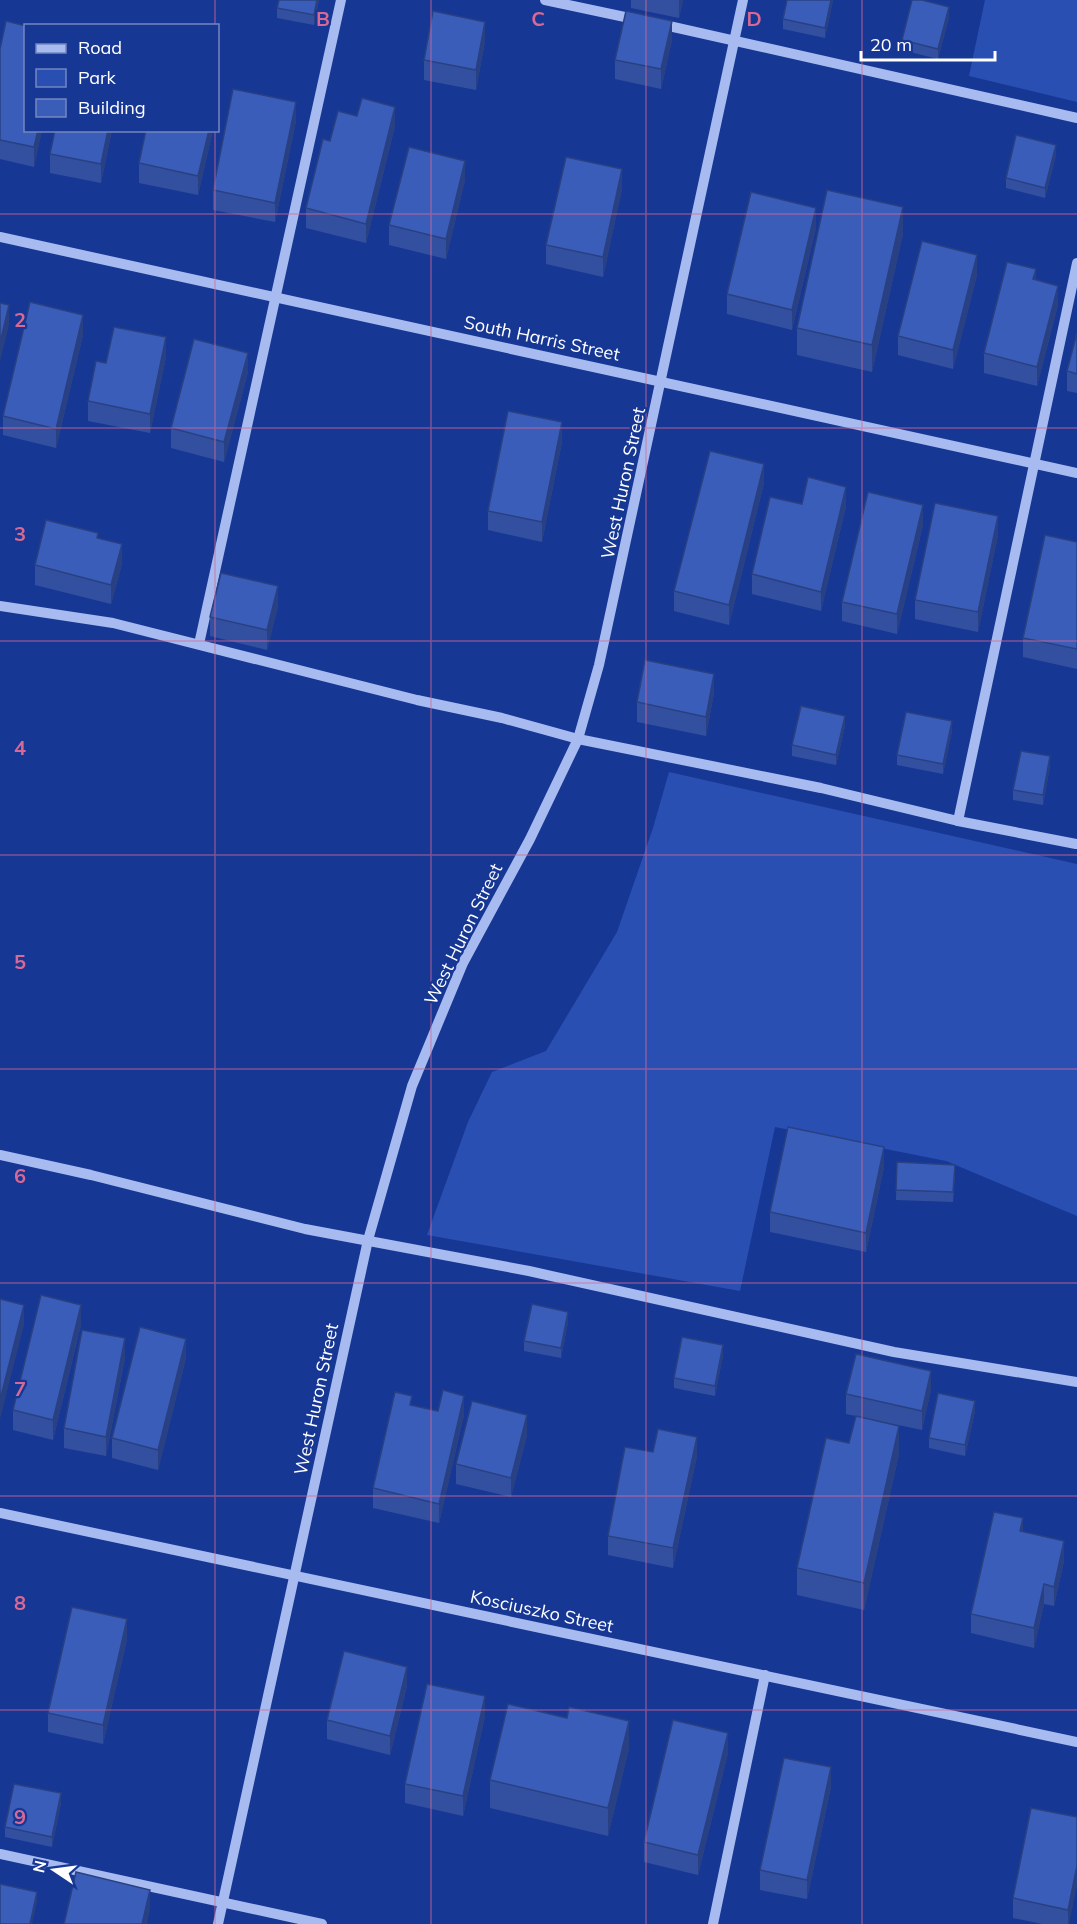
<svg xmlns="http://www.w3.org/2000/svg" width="1077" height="1924" font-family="Mulish,sans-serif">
  <rect width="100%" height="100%" fill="#173794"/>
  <g fill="#2a4fb2">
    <path d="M985 0H1077V102L969 76Z"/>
    <path d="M669 772 1077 864V1216L946 1161 775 1127 740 1291 427 1235 468 1122 492 1072 546 1051 617 932 653 828Z"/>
  </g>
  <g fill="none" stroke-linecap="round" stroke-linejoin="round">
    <g stroke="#a7bbf1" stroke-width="10">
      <path d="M545 0 639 20"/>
      <path d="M660 24 1077 118"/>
      <path d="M0 237 1077 473"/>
      <path d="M0 606 113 623 417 700 502 718 578 739 821 788 958 821 1076 844"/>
      <path d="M199 644 341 0"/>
      <path d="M958 821 1077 263"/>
      <path d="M0 1155 91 1175 305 1229 529 1271 894 1352 1077 1382"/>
      <path d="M0 1513 1077 1742"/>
      <path d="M0 1854 322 1924"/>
      <path d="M218 1924 368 1240 412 1086 463 963 530 839 578 739 599 665 743 0"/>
      <path d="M713 1924 765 1675"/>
    </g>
  </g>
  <g fill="#3350a0">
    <path d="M279 0H319L314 25 277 18V8Z"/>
    <path d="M631 0H683L679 18 631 8Z"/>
    <path d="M787 0H833L825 38 783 29V19Z"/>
    <path d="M949 17 938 59 902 50V40Z"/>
    <path d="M672 40 661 89 615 79V60Z"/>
    <path d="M485 41 476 90 424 80V60Z"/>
    <path d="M0 49 42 130 34 167 0 159Z"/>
    <path d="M296 121 275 222 213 210V190Z"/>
    <path d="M395 126 366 243 306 228V208L330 141Z"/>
    <path d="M55 130H112L101 183 50 173V154Z"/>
    <path d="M146 130H213L198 195 139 183V163Z"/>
    <path d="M1056 155 1045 198 1006 188V178Z"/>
    <path d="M465 180 446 259 389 245V225Z"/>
    <path d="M622 189 603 277 546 264V245Z"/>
    <path d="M816 228 792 330 727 314V294Z"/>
    <path d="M903 234 872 372 797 355V328Z"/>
    <path d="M977 275 953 369 898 355V336Z"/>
    <path d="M1058 305 1037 386 984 373V353Z"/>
    <path d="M1077 333V393L1067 391V371Z"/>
    <path d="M83 335 56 448 3 435V416Z"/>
    <path d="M166 357 150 433 88 421V401L106 363Z"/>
    <path d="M248 372 224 462 171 448V428Z"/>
    <path d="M562 442 542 542 488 530V511Z"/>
    <path d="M764 483 729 625 674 611V591Z"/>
    <path d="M802 504 846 506 821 611 752 594V574Z"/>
    <path d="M923 525 897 634 842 621V602Z"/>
    <path d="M998 535 978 632 915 619V600Z"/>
    <path d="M98 538 122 564 111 604 35 585V565Z"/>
    <path d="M1077 542V669L1023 657V638Z"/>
    <path d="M278 606 267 650 210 636V617Z"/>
    <path d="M714 693 706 736 637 722V702Z"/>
    <path d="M845 726 836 765 792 756V745Z"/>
    <path d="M952 731 943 774 897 765V755Z"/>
    <path d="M1050 766 1043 805 1013 800V790Z"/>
    <path d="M897 1162 955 1175 953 1202 896 1200Z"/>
    <path d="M884 1167 866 1252 770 1232V1212Z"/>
    <path d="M568 1322 561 1358 524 1351V1341Z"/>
    <path d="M81 1325 53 1440 13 1430V1410Z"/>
    <path d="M723 1355 715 1396 674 1388V1378Z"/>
    <path d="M125 1358 106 1456 64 1448V1428Z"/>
    <path d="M186 1358 158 1470 112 1458V1438Z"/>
    <path d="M931 1390 922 1430 846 1414V1394Z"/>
    <path d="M412 1405 438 1411 464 1415 439 1523 373 1508V1488Z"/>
    <path d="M975 1411 965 1456 929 1448V1438Z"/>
    <path d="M527 1435 511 1497 456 1484V1464Z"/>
    <path d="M653 1452 697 1456 673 1568 608 1555V1536Z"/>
    <path d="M899 1454 864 1610 797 1595V1568Z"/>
    <path d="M1023 1532 1064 1561 1054 1606 1044 1604 1034 1648 971 1633V1614Z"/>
    <path d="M127 1639 103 1744 48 1732V1713Z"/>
    <path d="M407 1686 390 1755 327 1739V1720Z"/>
    <path d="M485 1716 463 1816 405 1803V1784Z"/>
    <path d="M629 1748 608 1836 490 1808V1780Z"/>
    <path d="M728 1753 698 1875 644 1862V1842Z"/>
    <path d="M831 1787 807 1899 760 1890V1870Z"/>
    <path d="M61 1803 52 1847 5 1837V1827Z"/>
    <path d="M1077 1817 1069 1924H1042L1013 1918V1898Z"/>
  </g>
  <g fill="#294182">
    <path d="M317 0H319L314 25V15Z"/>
    <path d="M679 0H683L679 18Z"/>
    <path d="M831 0H833L825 38V28Z"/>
    <path d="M949 7V17L938 59V49Z"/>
    <path d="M672 21V40L661 89V69Z"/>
    <path d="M485 22V41L476 90V70Z"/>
    <path d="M296 102V121L275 222V203Z"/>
    <path d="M395 107V126L366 243V224Z"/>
    <path d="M38 130H42L34 167V147Z"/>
    <path d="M108 130H112L101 183V164Z"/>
    <path d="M209 130H213L198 195V176Z"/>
    <path d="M1056 145V155L1045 198V188Z"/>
    <path d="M465 161V180L446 259V239Z"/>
    <path d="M622 169V189L603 277V257Z"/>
    <path d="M903 207V234L872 372V345Z"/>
    <path d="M816 208V228L792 330V310Z"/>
    <path d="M977 255V275L953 369V350Z"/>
    <path d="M1036 269V289L1033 279Z"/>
    <path d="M1058 286V305L1037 386V367Z"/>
    <path d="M9 305V325L0 362V343Z"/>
    <path d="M83 315V335L56 448V429Z"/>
    <path d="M166 337V357L150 433V414Z"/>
    <path d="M248 353V372L224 462V442Z"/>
    <path d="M562 422V442L542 542V522Z"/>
    <path d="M764 464V483L729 625V605Z"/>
    <path d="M846 487V506L821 611V592Z"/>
    <path d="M923 505V525L897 634V614Z"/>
    <path d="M998 516V535L978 632V612Z"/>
    <path d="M122 544V564L111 604V585Z"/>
    <path d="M278 586V606L267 650V630Z"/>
    <path d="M714 674V693L706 736V717Z"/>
    <path d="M845 716V726L836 765V755Z"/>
    <path d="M952 721V731L943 774V764Z"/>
    <path d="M1050 756V766L1043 805V795Z"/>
    <path d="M884 1147V1167L866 1252V1233Z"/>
    <path d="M24 1305V1325L0 1419V1400Z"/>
    <path d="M81 1305V1325L53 1440V1420Z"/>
    <path d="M568 1312V1322L561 1358V1348Z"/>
    <path d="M125 1338V1358L106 1456V1437Z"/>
    <path d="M186 1339V1358L158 1470V1450Z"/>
    <path d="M723 1345V1355L715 1396V1386Z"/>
    <path d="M931 1371V1390L922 1430V1411Z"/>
    <path d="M464 1396V1415L439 1523V1504Z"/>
    <path d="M975 1401V1411L965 1456V1445Z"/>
    <path d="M527 1415V1435L511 1497V1478Z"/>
    <path d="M899 1426V1454L864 1610V1583Z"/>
    <path d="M697 1437V1456L673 1568V1548Z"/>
    <path d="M1023 1518V1538L1020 1531Z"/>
    <path d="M1064 1541V1561L1054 1606V1587Z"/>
    <path d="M1044 1584V1604L1034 1648V1628Z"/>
    <path d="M127 1619V1639L103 1744V1725Z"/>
    <path d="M407 1667V1686L390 1755V1736Z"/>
    <path d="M485 1696V1716L463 1816V1796Z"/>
    <path d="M629 1721V1748L608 1836V1808Z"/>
    <path d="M728 1733V1753L698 1875V1855Z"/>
    <path d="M831 1767V1787L807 1899V1880Z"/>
    <path d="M61 1793V1803L52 1847V1837Z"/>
    <path d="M1077 1866V1886L1069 1924H1068V1910Z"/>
    <path d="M150 1890V1909L147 1924H142Z"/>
    <path d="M37 1892V1902L32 1924H30Z"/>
  </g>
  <g fill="#3b5dba" stroke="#294182" stroke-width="1.5">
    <path d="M279 0H317L314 15 277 8Z"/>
    <path d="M787 0H831L825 28 783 19Z"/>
    <path d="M912 0H922L949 7 938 49 902 40Z"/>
    <path d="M433 11 485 22 476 70 424 60Z"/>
    <path d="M626 11 672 21 661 69 615 60Z"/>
    <path d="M6 21 26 26V130H38L34 147 0 140V49Z"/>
    <path d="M233 89 296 102 275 203 213 190Z"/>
    <path d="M362 98 395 107 366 224 306 208 323 139 330 141 338 111 357 116Z"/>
    <path d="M55 130H108L101 164 50 154Z"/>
    <path d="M146 130H209L198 176 139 163Z"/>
    <path d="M1016 135 1056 145 1045 188 1006 178Z"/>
    <path d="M409 147 465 161 446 239 389 225Z"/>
    <path d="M566 157 622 169 603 257 546 245Z"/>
    <path d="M827 190 903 207 872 345 797 328Z"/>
    <path d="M751 192 816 208 792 310 727 294Z"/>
    <path d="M922 241 977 255 953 350 898 336Z"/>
    <path d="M1007 262 1036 269 1033 279 1058 286 1037 367 984 353Z"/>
    <path d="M30 302 83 315 56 429 3 416Z"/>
    <path d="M0 303 9 305 0 343Z"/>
    <path d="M114 327 166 337 150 414 88 401 96 361 106 363Z"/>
    <path d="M1077 333V374L1067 371Z"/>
    <path d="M194 339 248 353 224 442 171 428Z"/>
    <path d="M508 411 562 422 542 522 488 511Z"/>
    <path d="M710 451 764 464 729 605 674 591Z"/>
    <path d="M808 477 846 487 821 592 752 574 770 497 802 504Z"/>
    <path d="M868 492 923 505 897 614 842 602Z"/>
    <path d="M935 503 998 516 978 612 915 600Z"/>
    <path d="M46 520 98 533 97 538 122 544 111 585 35 565Z"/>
    <path d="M1045 535 1077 542V649L1023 638Z"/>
    <path d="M221 573 278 586 267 630 210 617Z"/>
    <path d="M645 660 714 674 706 717 637 702Z"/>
    <path d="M801 706 845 716 836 755 792 745Z"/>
    <path d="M906 712 952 721 943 764 897 755Z"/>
    <path d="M1021 751 1050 756 1043 795 1013 790Z"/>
    <path d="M788 1127 884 1147 866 1233 770 1212Z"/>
    <path d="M897 1162 955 1165 953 1192 896 1190Z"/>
    <path d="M41 1295 81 1305 53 1420 13 1410Z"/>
    <path d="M0 1299 24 1305 0 1400Z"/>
    <path d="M532 1304 568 1312 561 1348 524 1341Z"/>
    <path d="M140 1327 186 1339 158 1450 112 1438Z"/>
    <path d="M82 1330 125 1338 106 1437 64 1428Z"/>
    <path d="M682 1337 723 1345 715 1386 674 1378Z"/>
    <path d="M856 1354 931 1371 922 1411 846 1394Z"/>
    <path d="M443 1390 464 1396 439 1504 373 1488 395 1392 412 1396 410 1405 438 1411Z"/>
    <path d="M938 1393 975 1401 965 1445 929 1438Z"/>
    <path d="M472 1401 527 1415 511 1478 456 1464Z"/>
    <path d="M856 1416 899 1426 864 1583 797 1568 826 1438 849 1443Z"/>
    <path d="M658 1429 697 1437 673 1548 608 1536 625 1447 653 1452Z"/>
    <path d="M994 1512 1023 1518 1020 1531 1064 1541 1054 1587 1044 1584 1034 1628 971 1614Z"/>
    <path d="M72 1607 127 1619 103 1725 48 1713Z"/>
    <path d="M344 1651 407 1667 390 1736 327 1720Z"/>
    <path d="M427 1684 485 1696 463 1796 405 1784Z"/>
    <path d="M508 1704 567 1718 569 1707 629 1721 608 1808 490 1780Z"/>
    <path d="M673 1720 728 1733 698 1855 644 1842Z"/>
    <path d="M784 1758 831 1767 807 1880 760 1870Z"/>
    <path d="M14 1784 61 1793 52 1837 5 1827Z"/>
    <path d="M1031 1808 1077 1817V1866L1068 1910 1013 1898Z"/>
    <path d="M76 1872 150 1890 142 1924H64Z"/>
    <path d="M0 1884 37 1892 30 1924H0Z"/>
  </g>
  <path fill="none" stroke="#d76994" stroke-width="1.5" stroke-opacity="0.55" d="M215 0V26M431 0V1924M646 0V1924M862 0V1924M215 130V1924M0 214H1077M0 428H1077M0 641H1077M0 855H1077M0 1069H1077M0 1283H1077M0 1496H1077M0 1710H1077"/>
  <g text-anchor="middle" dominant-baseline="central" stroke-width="4.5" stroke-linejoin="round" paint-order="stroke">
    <g font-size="18" fill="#fff" stroke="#173794">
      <text transform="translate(542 338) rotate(12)">South Harris Street</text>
      <text transform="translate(623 483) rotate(-78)">West Huron Street</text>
      <text transform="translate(463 934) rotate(-64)">West Huron Street</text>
      <text transform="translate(316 1399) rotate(-78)">West Huron Street</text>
      <text transform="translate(542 1611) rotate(12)">Kosciuszko Street</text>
    </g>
  </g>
  <g font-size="20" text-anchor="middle" font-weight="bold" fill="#d76994" stroke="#173794" stroke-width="4.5" stroke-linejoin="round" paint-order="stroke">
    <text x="323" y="26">B</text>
    <text x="538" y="26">C</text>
    <text x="754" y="26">D</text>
    <text x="20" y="327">2</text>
    <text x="20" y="541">3</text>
    <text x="20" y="755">4</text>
    <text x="20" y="969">5</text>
    <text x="20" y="1183">6</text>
    <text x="20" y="1396">7</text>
    <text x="20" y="1610">8</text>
    <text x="20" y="1824">9</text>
  </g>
  <rect x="24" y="24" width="195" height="108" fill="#173794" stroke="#7487bf" stroke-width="1.5"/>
  <rect x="36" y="44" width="30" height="9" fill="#a7bbf1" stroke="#7487bf" stroke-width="1.5"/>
  <text x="78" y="54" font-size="18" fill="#ffffff">Road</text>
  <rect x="36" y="69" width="30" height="18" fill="#2a4fb2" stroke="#7487bf" stroke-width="1.5"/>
  <text x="78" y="84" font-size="18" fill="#ffffff">Park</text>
  <rect x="36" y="99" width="30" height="18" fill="#3b5dba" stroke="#7487bf" stroke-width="1.5"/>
  <text x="78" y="114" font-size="18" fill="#ffffff">Building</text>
  <g transform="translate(54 1870) rotate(283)" stroke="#173794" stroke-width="4.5" paint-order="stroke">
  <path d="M0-4.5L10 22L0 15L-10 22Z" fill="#ffffff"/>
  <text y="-9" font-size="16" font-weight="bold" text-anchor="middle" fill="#ffffff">N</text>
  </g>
  <path d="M861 51v9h134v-9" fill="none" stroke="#ffffff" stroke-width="3"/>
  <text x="870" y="51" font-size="18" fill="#ffffff" stroke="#173794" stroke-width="4.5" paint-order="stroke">20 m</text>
</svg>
